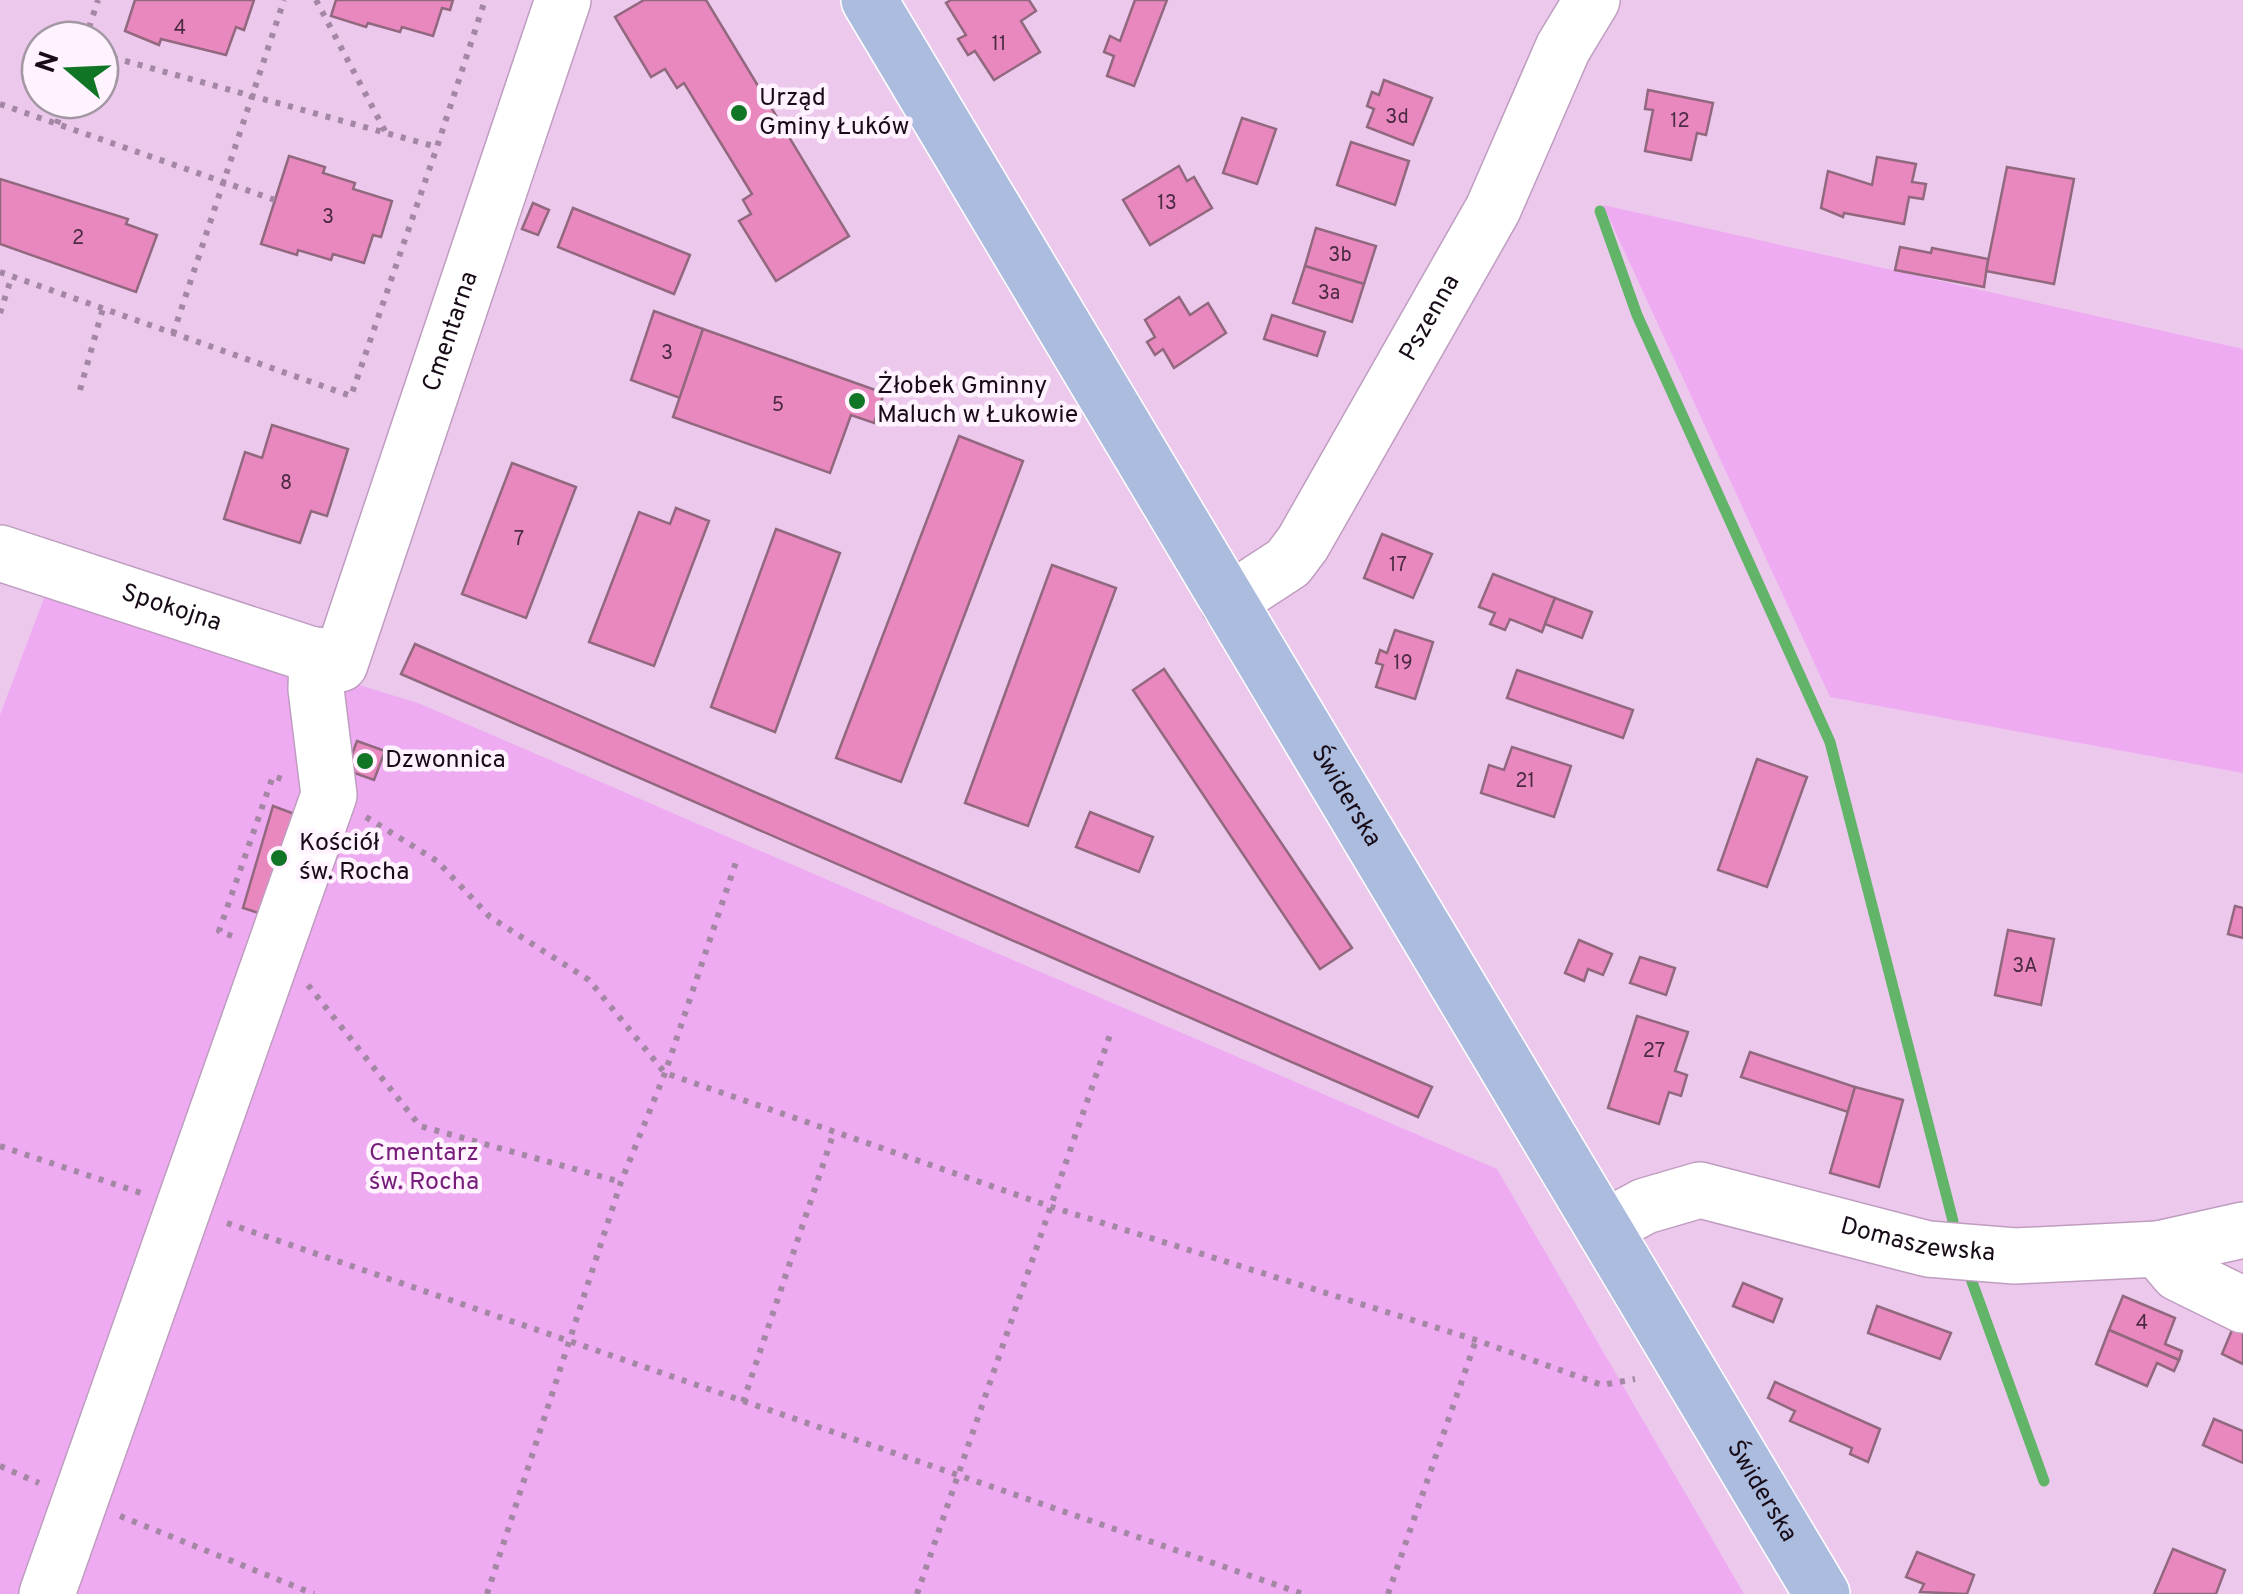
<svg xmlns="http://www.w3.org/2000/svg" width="2243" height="1594" font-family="Overpass,sans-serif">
  <rect width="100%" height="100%" fill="#ecc8ed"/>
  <g fill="#efabf1">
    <path d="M1603 205 2243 349V773L1830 697Z"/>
    <path d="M47 590 418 703 1497 1169 1744 1594H0V715Z"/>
  </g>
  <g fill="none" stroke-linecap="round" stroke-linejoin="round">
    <g stroke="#62b469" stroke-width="11">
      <path d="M1600 211 1637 315 1830 742 1953 1221"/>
      <path d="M1971 1279 2044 1481"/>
    </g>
  </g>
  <g fill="#e988bf" stroke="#92687f" stroke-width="2.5">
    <path d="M135 0H254L244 30 236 27 226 55 161 39 159 45 125 31Z"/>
    <path d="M336 0H453L450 10 442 8 433 36 402 27 400 32 368 23 366 27 331 16Z"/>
    <path d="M644 0H706L849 236 776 281 739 221 751 214 743 200 752 194 684 83 677 88 665 69 651 77 615 17Z"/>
    <path d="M951 0H1029L1036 11 1021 21 1040 52 994 80 975 51 968 55 958 39 966 35 946 3Z"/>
    <path d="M1135 0H1167L1134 86 1107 76 1114 56 1104 52 1110 36 1120 41Z"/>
    <path d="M1384 80 1432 98 1413 145 1367 127 1374 109 1367 106 1372 92 1379 95Z"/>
    <path d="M1648 90 1713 103 1706 135 1697 133 1691 160 1645 151 1653 110 1645 109Z"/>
    <path d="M1242 118 1276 129 1257 184 1223 173Z"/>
    <path d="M1351 142 1409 161 1395 205 1337 185Z"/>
    <path d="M289 156 325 167 323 173 355 183 353 189 392 201 381 237 373 235 364 263 333 254 331 260 298 250 297 255 261 244Z"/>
    <path d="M1877 157 1916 164 1912 182 1926 184 1923 199 1909 197 1904 224 1844 213 1843 217 1821 208 1828 171 1872 185Z"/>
    <path d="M1179 166 1187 181 1194 177 1212 208 1150 245 1123 200Z"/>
    <path d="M2007 167 2074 179 2054 284 1986 271Z"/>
    <path d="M0 179 128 219 126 224 157 235 136 292 0 244Z"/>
    <path d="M533 203 549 210 538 235 522 229Z"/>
    <path d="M573 208 690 255 674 294 558 247Z"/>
    <path d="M1316 228 1376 246 1364 284 1305 266Z"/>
    <path d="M1900 247 1931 253 1932 248 1988 259 1984 287 1895 270Z"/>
    <path d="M1305 266 1364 284 1352 322 1293 303Z"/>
    <path d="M1179 297 1190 315 1208 303 1226 333 1174 368 1163 349 1155 355 1147 342 1155 337 1145 320Z"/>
    <path d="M654 311 703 329 680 398 631 380Z"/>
    <path d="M1272 315 1325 332 1317 356 1264 339Z"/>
    <path d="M703 329 884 393 874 423 851 415 830 473 673 417Z"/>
    <path d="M272 425 348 449 327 516 311 511 300 543 224 519 245 452 262 458Z"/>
    <path d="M959 436 1023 461 901 782 836 758Z"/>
    <path d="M512 463 576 487 526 618 462 594Z"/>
    <path d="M676 508 709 521 654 666 589 642 639 512 670 524Z"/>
    <path d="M776 529 840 553 775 732 711 707Z"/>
    <path d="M1382 534 1432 554 1413 598 1364 578Z"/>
    <path d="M1052 565 1116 588 1028 826 965 803Z"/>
    <path d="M1493 574 1555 598 1542 632 1510 619 1505 630 1490 624 1495 613 1479 607Z"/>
    <path d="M1555 598 1592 612 1582 638 1545 624Z"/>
    <path d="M1395 630 1433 642 1415 699 1376 687 1383 665 1376 663 1380 650 1387 653Z"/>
    <path d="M415 644 1432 1087 1418 1117 401 674Z"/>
    <path d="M1164 669 1352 948 1320 969 1133 690Z"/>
    <path d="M1517 670 1633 710 1623 738 1507 698Z"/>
    <path d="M357 741 385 751 374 780 346 770Z"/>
    <path d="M1512 747 1571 766 1554 817 1481 793 1489 765 1504 770Z"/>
    <path d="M1757 759 1807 777 1767 887 1718 870Z"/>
    <path d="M273 806 311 820 271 917 243 908Z"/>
    <path d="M1090 812 1153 837 1139 872 1076 847Z"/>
    <path d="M2235 906 2243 908V938L2228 934Z"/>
    <path d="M2008 930 2054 939 2041 1005 1995 995Z"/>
    <path d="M1579 940 1612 954 1603 975 1588 969 1584 981 1565 973Z"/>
    <path d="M1640 957 1675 968 1666 995 1630 983Z"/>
    <path d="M1637 1016 1688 1032 1675 1071 1687 1075 1681 1096 1669 1092 1659 1124 1608 1108Z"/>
    <path d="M1750 1052 1855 1087 1848 1112 1741 1077Z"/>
    <path d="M1855 1087 1903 1100 1879 1187 1830 1173Z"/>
    <path d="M1743 1283 1782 1299 1773 1322 1733 1306Z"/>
    <path d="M2123 1296 2175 1318 2165 1344 2182 1351 2179 1360 2109 1330Z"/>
    <path d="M1877 1306 1951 1333 1940 1359 1868 1333Z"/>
    <path d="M2240 1311 2243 1312V1364L2222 1354Z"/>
    <path d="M2109 1330 2179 1360 2174 1371 2157 1363 2147 1386 2096 1364Z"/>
    <path d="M1775 1382 1880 1429 1868 1462 1850 1454 1852 1448 1790 1421 1795 1411 1768 1398Z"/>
    <path d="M2214 1419 2243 1431V1463L2203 1445Z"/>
    <path d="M2173 1549 2225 1570 2216 1594H2154Z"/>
    <path d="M1917 1552 1974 1575 1967 1594 1920 1592 1924 1584 1906 1577Z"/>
  </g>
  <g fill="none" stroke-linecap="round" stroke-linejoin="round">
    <defs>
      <g id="minor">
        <path id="s1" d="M0 553 340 664 563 0"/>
        <path id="s2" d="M1228 602 1288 563 1303 543 1493 209 1563 48 1592 0"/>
        <path id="s3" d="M1604 1228 1645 1206 1700 1190 1928 1249 2015 1256 2158 1249 2243 1230"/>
        <path d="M2158 1249 2178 1273 2243 1305"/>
        <path d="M47 1594 329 795 316 689 317 655"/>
      </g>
      <g id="major">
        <path id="s4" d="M869 0 1822 1594"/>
      </g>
    </defs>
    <use href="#minor" stroke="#bf9dc0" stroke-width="58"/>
    <use href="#major" stroke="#fff" stroke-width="58"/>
    <g stroke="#a387a4" stroke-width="6" stroke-dasharray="5 8" stroke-linecap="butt">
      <path d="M316 0 385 131"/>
      <path d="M85 40 98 0"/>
      <path d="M100 54 437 147 485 0"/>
      <path d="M0 104 275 200"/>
      <path d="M57 124 65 100"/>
      <path d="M0 272 351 396 437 147"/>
      <path d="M0 313 12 276"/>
      <path d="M173 334 284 0"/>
      <path d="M80 390 103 308"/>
      <path d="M366 817 437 861 490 917 589 980 665 1073 1052 1207 1476 1340 1602 1385 1635 1379"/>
      <path d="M232 936 219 931 273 776 282 779"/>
      <path d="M308 985 420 1126 621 1182"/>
      <path d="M0 1146 144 1194"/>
      <path d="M227 1223 1303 1594"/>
      <path d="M743 1402 834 1132"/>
      <path d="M0 1466 39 1483"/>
      <path d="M120 1516 314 1594"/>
      <path d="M487 1594 621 1182 665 1073 736 862"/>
      <path d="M917 1594 1111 1032"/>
      <path d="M1388 1594 1476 1340"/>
    </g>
    <use href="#minor" stroke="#fff" stroke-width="55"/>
    <use href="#major" stroke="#acbcdf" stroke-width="55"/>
  </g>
  <g fill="#117526" stroke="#fef3fe" stroke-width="4">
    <circle cx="739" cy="113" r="10"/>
    <circle cx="857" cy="401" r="10"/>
    <circle cx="365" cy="761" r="10"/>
    <circle cx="279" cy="858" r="10"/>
  </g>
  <g text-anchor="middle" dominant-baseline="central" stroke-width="9" stroke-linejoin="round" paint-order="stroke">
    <g font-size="20" fill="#4c2b42">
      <text x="180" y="29">4</text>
      <text x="999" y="45">11</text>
      <text x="1397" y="118">3d</text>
      <text x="1680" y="122">12</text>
      <text x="1167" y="204">13</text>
      <text x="328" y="218">3</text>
      <text x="78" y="239">2</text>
      <text x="1340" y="256">3b</text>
      <text x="1329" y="294">3a</text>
      <text x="667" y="354">3</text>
      <text x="778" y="406">5</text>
      <text x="286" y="484">8</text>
      <text x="519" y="540">7</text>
      <text x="1398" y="566">17</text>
      <text x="1403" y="664">19</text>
      <text x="1525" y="782">21</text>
      <text x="2025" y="967">3A</text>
      <text x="1654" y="1052">27</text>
      <text x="2142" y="1324">4</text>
    </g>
    <g font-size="25" fill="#180c18" stroke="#fef3fe" text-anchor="start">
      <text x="759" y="99">Urząd<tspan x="759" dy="29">Gminy Łuków</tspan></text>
      <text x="877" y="387">Żłobek Gminny<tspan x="877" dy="29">Maluch w Łukowie</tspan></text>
      <text x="385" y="761">Dzwonnica</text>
      <text x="299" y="844">Kościół<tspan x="299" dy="29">św. Rocha</tspan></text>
    </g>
    <g font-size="25" fill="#180c18" stroke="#fef3fe">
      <text stroke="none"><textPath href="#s2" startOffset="355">Pszenna</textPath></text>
      <text stroke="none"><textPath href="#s1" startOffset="708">Cmentarna</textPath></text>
      <text stroke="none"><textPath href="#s1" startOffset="180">Spokojna</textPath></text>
      <text stroke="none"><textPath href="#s4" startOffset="928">Świderska</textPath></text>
      <text stroke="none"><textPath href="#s3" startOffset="328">Domaszewska</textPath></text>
      <text stroke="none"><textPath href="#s4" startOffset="1738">Świderska</textPath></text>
    </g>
    <g font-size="25" fill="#761d7a" stroke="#fef3fe">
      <text x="424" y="1154">Cmentarz<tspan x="424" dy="29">św. Rocha</tspan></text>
    </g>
  </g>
  <g transform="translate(70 70) rotate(289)"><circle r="48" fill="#fef3fe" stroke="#a297a2" stroke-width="2.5"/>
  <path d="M0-8L18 38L0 25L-18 38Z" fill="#117526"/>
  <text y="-15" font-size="28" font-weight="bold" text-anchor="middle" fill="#180c18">N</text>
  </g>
</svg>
